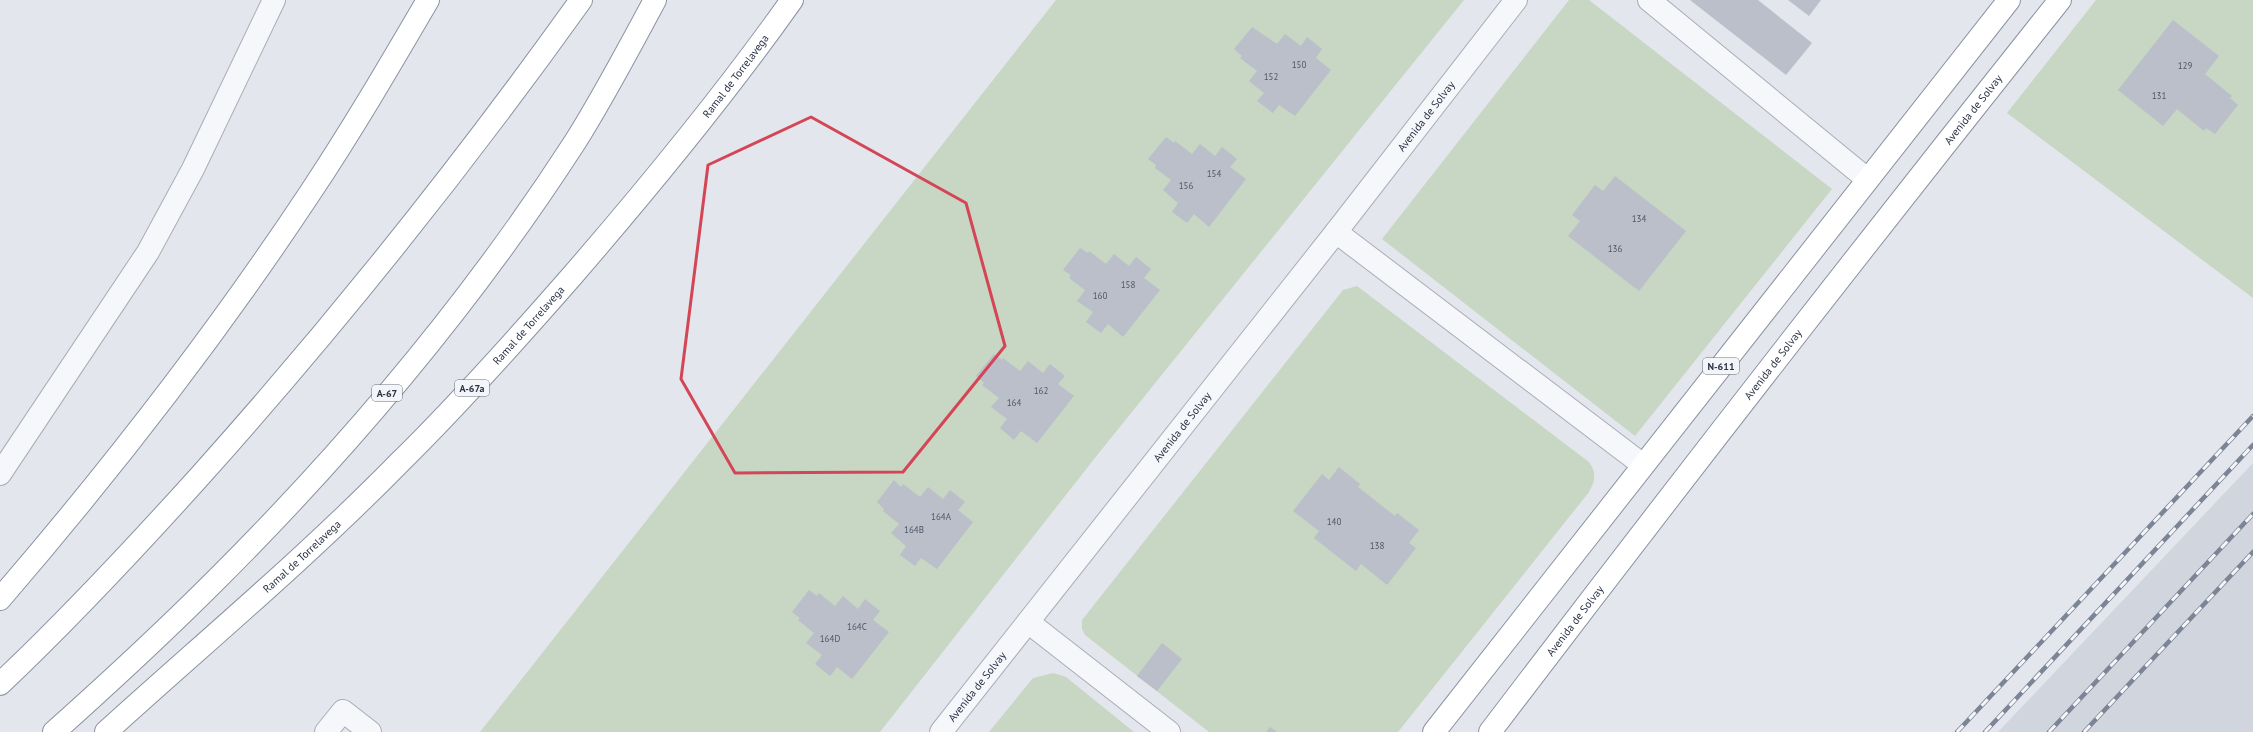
<svg xmlns="http://www.w3.org/2000/svg" width="2253" height="732" font-family="'PT Sans',sans-serif">
  <rect width="100%" height="100%" fill="#e3e6ec"/>
  <path fill="#d1d5de" d="M2253 463V732H1998Z"/>
  <g fill="#c8d6c4">
    <path d="M1056 0H1464L1098 454 880 732H480Z"/>
    <path d="M1569 0H1589L1832 189 1635 436 1382 239Z"/>
    <path d="M2096 0H2253V298L2007 113Z"/>
    <path d="M1357 286 1589 462C1597 473 1595 481 1589 492L1398 732H1209L1085 635 1082 629V620L1343 290Z"/>
    <path d="M1053 673 1066 677 1134 732H989L1033 678Z"/>
  </g>
  <g fill="#babfca">
    <path d="M1690 0H1758L1812 43 1786 75Z"/>
    <path d="M1788 0H1821L1809 16Z"/>
    <path d="M2173 20 2219 56 2205 74 2232 96 2230 98 2238 105 2215 134 2206 128 2204 131 2177 109 2163 126 2118 90Z"/>
    <path d="M1252 27 1277 44 1285 34 1301 46 1307 37 1322 49 1316 58 1331 70 1295 116 1279 105 1273 113 1257 101 1264 93 1249 81 1257 71 1240 58 1242 56 1234 49Z"/>
    <path d="M1166 137 1174 143 1175 141 1192 154 1200 144 1215 156 1222 147 1237 159 1230 167 1246 179 1209 227 1194 214 1187 223 1172 212 1178 203 1163 190 1171 180 1155 168 1156 165 1148 159Z"/>
    <path d="M1615 176 1686 231 1639 291 1568 236 1580 221 1572 215 1595 185 1603 191Z"/>
    <path d="M1080 248 1088 253 1089 251 1106 264 1114 254 1129 266 1136 257 1151 269 1144 278 1160 290 1123 337 1108 324 1101 333 1086 322 1093 312 1077 301 1085 290 1069 278 1071 275 1063 270Z"/>
    <path d="M994 354 1002 360 1003 358 1020 371 1028 361 1043 373 1050 364 1065 376 1058 384 1074 396 1037 443 1021 431 1014 440 1000 428 1007 419 991 407 999 398 982 385 984 383 976 376Z"/>
    <path d="M1339 467 1360 484 1358 487 1395 516 1397 513 1419 530 1409 543 1416 548 1387 585 1361 564 1356 571 1314 538 1319 531 1293 511 1322 474 1329 480Z"/>
    <path d="M894 480 901 487 903 484 920 497 928 487 943 499 950 490 965 502 958 510 973 522 937 569 921 558 915 566 900 555 906 546 891 533 899 524 883 511 884 509 877 502Z"/>
    <path d="M809 590 817 596 819 593 835 606 843 596 858 609 865 599 880 611 873 620 889 632 852 679 837 667 830 676 815 664 822 655 806 643 814 633 798 620 800 618 792 612Z"/>
    <path d="M1162 643 1182 659 1157 691 1137 676Z"/>
    <path d="M1270 727 1277 732H1266Z"/>
  </g>
  <g fill="none" stroke-linecap="round" stroke-linejoin="round">
    <defs>
      <g id="street">
        <path d="M1649 0 1867 179"/>
        <path d="M1336 232 1643 465"/>
        <path d="M0 474 148 252 193 169 274 0"/>
        <path d="M1028 622 1169 732"/>
        <path d="M326 732 343 711 370 732"/>
        <path id="s1" d="M941 732 1336 232 1516 0"/>
      </g>
      <g id="highway">
        <path d="M0 599C111 470 216 335 310 193 352 130 390 65 428 0"/>
        <path d="M0 684C70 618 136 547 200 476 336 324 463 165 581 0"/>
        <path d="M54 732C110 682 165 631 218 578 351 445 473 300 575 142 604 96 629 48 655 0"/>
        <path id="s2" d="M106 732C204 643 307 557 400 462 460 403 516 340 572 276 649 187 724 96 792 0"/>
        <path d="M1434 732 2009 0"/>
        <path id="s3" d="M1490 732C1677 486 1867 242 2060 0"/>
      </g>
    </defs>
    <use href="#street" stroke="#a8adb7" stroke-width="24"/>
    <use href="#highway" stroke="#8a93a3" stroke-width="24"/>
    <use href="#street" stroke="#f6f7fa" stroke-width="22"/>
    <use href="#highway" stroke="#fff" stroke-width="22"/>
    <defs>
      <g id="rail">
        <path d="M1957 732 2253 416"/>
        <path d="M1985 732 2253 445"/>
        <path d="M2049 732 2253 514"/>
        <path d="M2084 732 2253 552"/>
      </g>
    </defs>
    <use href="#rail" stroke="#7c8596" stroke-width="4.5"/>
    <use href="#rail" stroke="#f3f5f9" stroke-width="3" stroke-dasharray="9" stroke-linecap="butt"/>
  </g>
  <path fill="none" stroke="#d44556" stroke-width="3" stroke-linejoin="round" d="M811 117 966 203 1005 346 903 472 735 473 681 379 708 165Z"/>
  <g text-anchor="middle" dominant-baseline="central" stroke-width="3" stroke-linejoin="round" paint-order="stroke">
    <g font-size="9" fill="#4e5666">
      <text x="1299" y="64">150</text>
      <text x="2185" y="65">129</text>
      <text x="1271" y="76">152</text>
      <text x="2159" y="95">131</text>
      <text x="1214" y="173">154</text>
      <text x="1186" y="185">156</text>
      <text x="1639" y="218">134</text>
      <text x="1615" y="248">136</text>
      <text x="1128" y="284">158</text>
      <text x="1100" y="295">160</text>
      <text x="1041" y="390">162</text>
      <text x="1014" y="402">164</text>
      <text x="941" y="516">164A</text>
      <text x="1334" y="521">140</text>
      <text x="914" y="529">164B</text>
      <text x="1377" y="545">138</text>
      <text x="857" y="626">164C</text>
      <text x="830" y="638">164D</text>
    </g>
    <g fill="#f3f5f9" stroke="#666d7b" stroke-width="1">
      <rect x="1703" y="358" width="36" height="16" rx="3"/>
      <rect x="455" y="380" width="34" height="16" rx="3"/>
      <rect x="372" y="385" width="30" height="16" rx="3"/>
    </g>
    <g font-size="10" font-weight="bold" fill="#2a3345">
      <text x="1721" y="366">N-611</text>
      <text x="472" y="388">A-67a</text>
      <text x="387" y="393">A-67</text>
    </g>
    <g font-size="11" fill="#2a3345" stroke="#f3f5f9">
      <text stroke="none"><textPath href="#s2" startOffset="911">Ramal de Torrelavega</textPath></text>
      <text stroke="none"><textPath href="#s3" startOffset="788">Avenida de Solvay</textPath></text>
      <text stroke="none"><textPath href="#s1" startOffset="784">Avenida de Solvay</textPath></text>
      <text stroke="none"><textPath href="#s2" startOffset="587">Ramal de Torrelavega</textPath></text>
      <text stroke="none"><textPath href="#s3" startOffset="464">Avenida de Solvay</textPath></text>
      <text stroke="none"><textPath href="#s1" startOffset="389">Avenida de Solvay</textPath></text>
      <text stroke="none"><textPath href="#s2" startOffset="263">Ramal de Torrelavega</textPath></text>
      <text stroke="none"><textPath href="#s3" startOffset="140">Avenida de Solvay</textPath></text>
      <text stroke="none"><textPath href="#s1" startOffset="58">Avenida de Solvay</textPath></text>
    </g>
  </g>
</svg>
